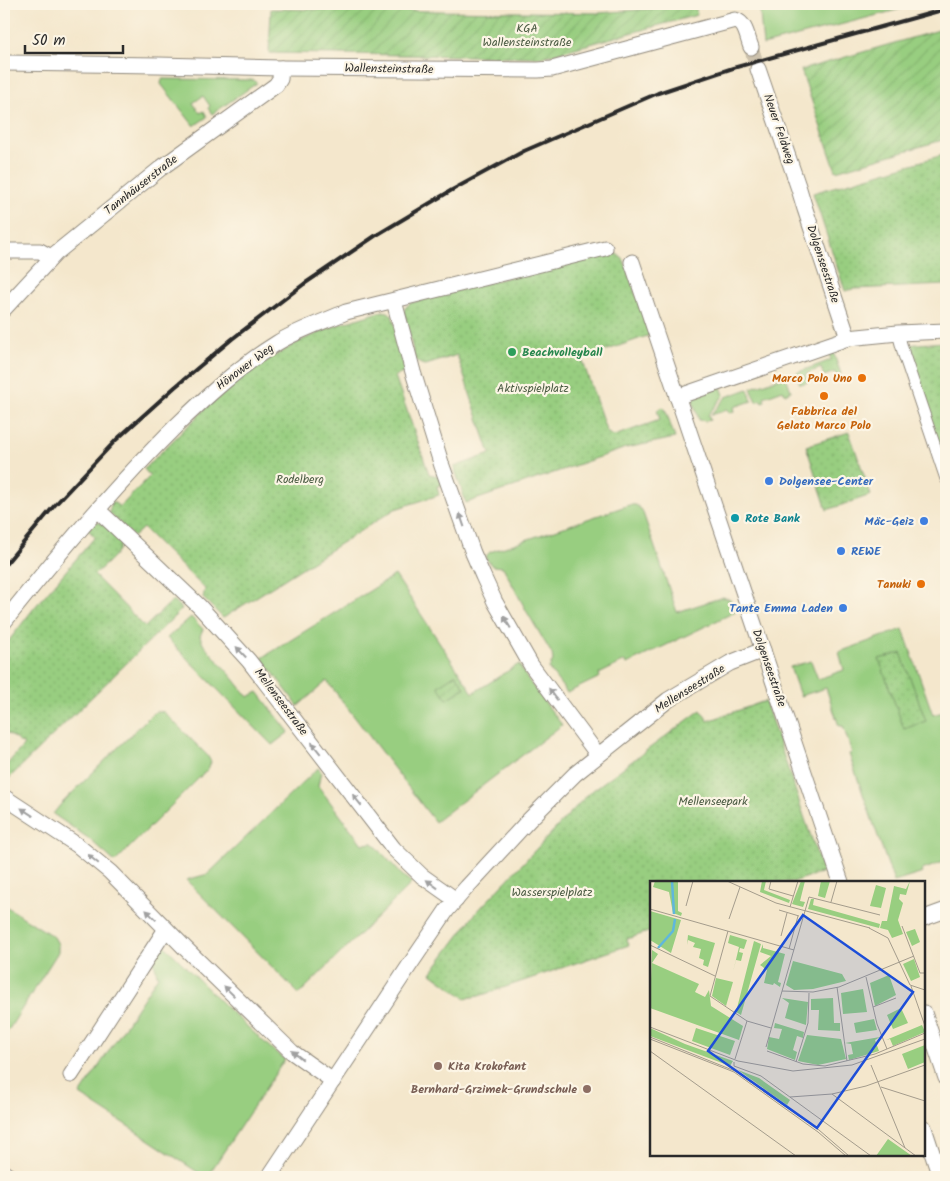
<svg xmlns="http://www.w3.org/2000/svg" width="950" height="1181" font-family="Kalam,sans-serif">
  <defs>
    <pattern id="park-dots" width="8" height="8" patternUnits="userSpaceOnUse" patternTransform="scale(1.25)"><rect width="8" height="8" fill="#98ce80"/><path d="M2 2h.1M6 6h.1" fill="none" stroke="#83b16f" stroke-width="1.8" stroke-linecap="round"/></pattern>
    <pattern id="garden-furrows" width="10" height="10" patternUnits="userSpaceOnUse" patternTransform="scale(1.25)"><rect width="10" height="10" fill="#98ce80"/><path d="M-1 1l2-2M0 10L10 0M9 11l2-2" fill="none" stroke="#83b16f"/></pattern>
  </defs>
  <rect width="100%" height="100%" fill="#fcf5e5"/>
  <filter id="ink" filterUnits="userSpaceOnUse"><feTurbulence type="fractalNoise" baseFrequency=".02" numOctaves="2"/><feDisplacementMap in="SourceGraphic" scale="10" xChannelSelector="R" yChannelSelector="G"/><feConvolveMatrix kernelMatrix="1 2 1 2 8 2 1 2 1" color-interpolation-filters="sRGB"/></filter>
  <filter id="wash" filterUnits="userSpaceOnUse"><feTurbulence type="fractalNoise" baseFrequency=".0096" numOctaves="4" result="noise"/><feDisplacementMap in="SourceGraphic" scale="20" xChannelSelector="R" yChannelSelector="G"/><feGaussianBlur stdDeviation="1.12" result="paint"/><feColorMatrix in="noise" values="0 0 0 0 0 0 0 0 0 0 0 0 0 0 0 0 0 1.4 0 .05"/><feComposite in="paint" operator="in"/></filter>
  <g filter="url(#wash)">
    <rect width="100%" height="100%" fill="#f4e7cc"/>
    <g fill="#98ce80" stroke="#627c56">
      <path d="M759 4H920L763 45Z"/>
      <path d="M162 79 254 80 257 83 212 114 208 108 210 106 203 96 193 103 200 113 204 111 207 117 194 126 161 84Z"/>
      <path d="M832 349 841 374 836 376 835 372 824 376 821 368 805 374 808 382 800 384 796 373 831 360 828 350Z"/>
      <path d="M786 376 791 391 785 394 783 390 764 397 765 401 762 402 761 400 756 402 751 388Z"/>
      <path d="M721 387 724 395 708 415 710 420 706 421 699 420 692 398Z"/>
      <path d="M748 389 752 401 734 407 735 411 729 413 727 410 711 415 726 397Z"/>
      <path d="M629 505H636L642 510 677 612 723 597 731 600 735 612 627 664 625 661 599 674 600 677 567 693 549 669 553 660 552 654 527 612 503 567 492 566 485 557 490 552Z"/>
      <path d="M395 575 473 693 519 664 526 677 562 725 435 822 327 681 298 706 262 658Z"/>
      <path d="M191 617 203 629 200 636 203 644 234 679 248 697 258 692 289 732 272 745 167 638Z"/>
      <path d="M903 629 933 715 946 711V861L922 870 923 873 894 882 849 754 852 753 843 726H839L826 688 800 696 790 667 811 661 818 679 844 670 839 652Z"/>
      <path d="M157 711 164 712 207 755 211 762 208 769 115 862 88 838 53 814 61 804 152 714Z"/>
      <path d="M318 768 321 772 318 786 362 844 373 843 402 875 412 883 299 994 186 880 208 874Z"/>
      <path d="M4 905 54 937 58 944V952L4 1037Z"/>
      <path d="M165 946 227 1008 274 1051 285 1059 207 1177H205L134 1130 80 1095 158 976 157 974 153 958 160 947Z"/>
    </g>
    <g fill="url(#park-dots)" stroke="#627c56">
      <path d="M946 154V285L853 289 845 291 813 193Z"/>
      <path d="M602 253 617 254 624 260 650 335 582 359 606 430 609 434 614 436 660 420 657 410 663 407 665 409 675 438 626 448 466 503 454 467 490 454 457 355 426 365C421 365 419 363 415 359L404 311 405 308 410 303Z"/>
      <path d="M383 311 388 312 392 315 409 371 395 376 429 474 439 476 442 485 437 486 439 495 395 509 223 618 203 598 205 589 143 528 133 537 109 513 112 501 120 507 150 476 144 469 210 404 251 370 302 340 340 324Z"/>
      <path d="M944 342 946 347V465L905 345Z"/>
      <path d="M849 432 871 495 827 510 806 446Z"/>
      <path d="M97 522 100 523C106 526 112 530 117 534 131 547 102 566 94 575L145 627 173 600 182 609 4 783V771L9 762 24 745 4 731V647L34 608 95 537 88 530 94 523Z"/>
      <path d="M901 653 926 721 904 729 879 659Z"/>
      <path d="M765 701 823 872 793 882H651V931L627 939 629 945 479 996 465 998 431 973 475 914 589 793 701 710 708 721Z"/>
    </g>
    <g fill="url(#garden-furrows)" stroke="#627c56">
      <path d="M695 5 697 15 542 57 269 53 271 9 600 13Z"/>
      <path d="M946 28V139L836 171 801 70Z"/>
      <path d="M456 674 465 688 447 699 438 686Z"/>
    </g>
  </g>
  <g filter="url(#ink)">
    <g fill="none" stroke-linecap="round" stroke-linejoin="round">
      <path stroke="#ccc1ac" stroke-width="15" stroke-dasharray="15 8" stroke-linecap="butt" d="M751 47 758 69"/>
      <defs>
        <path id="pedestrian" d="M898 333 904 355 946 479"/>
        <g id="minor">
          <path d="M4 63 158 65 281 68 538 70 552 69 735 20C746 23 747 37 751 47"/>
          <path d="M758 69 799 189 805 209 848 338"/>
          <path d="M4 251H40L51 257"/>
          <path d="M632 262 841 882"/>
          <path d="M394 301 413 372 442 466 473 553 483 576 495 602 531 665 598 755"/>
          <path d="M4 309 56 253 161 168 276 85 280 79 281 68"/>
          <path d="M677 397 848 338 898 333 946 331"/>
          <path d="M98 510 200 607 249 661 394 849 422 876 456 900"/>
          <path d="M4 622C58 554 115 486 177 425 208 395 240 366 277 343 298 330 323 322 346 312L605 248"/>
          <path d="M4 797 77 845 110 872 185 948 292 1052 333 1081"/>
          <path d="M924 918 946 910"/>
          <path d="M924 1013 946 1078"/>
          <path d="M71 1075 166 929"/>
          <path d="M924 1128 940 1177"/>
          <path d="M4 1173 10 1177"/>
          <path d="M269 1177 409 966 447 910 467 887 529 820 575 774 668 700 730 663 763 650"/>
        </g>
      </defs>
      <use href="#pedestrian" stroke="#90897c" stroke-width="13"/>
      <use href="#minor" stroke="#90897c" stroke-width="17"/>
      <use href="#pedestrian" stroke="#fff" stroke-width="11"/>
      <use href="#minor" stroke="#fff" stroke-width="15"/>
      <g stroke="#2b2b2b" stroke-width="1">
        <path d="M297 4 368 6 534 4"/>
        <path d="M541 4H542"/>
      </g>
      <path stroke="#2b2b2b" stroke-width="4" d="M4 566 54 506 116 440 175 387 232 339 304 284 375 236 452 190 524 151 658 93 733 68 946 9"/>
    </g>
    <defs><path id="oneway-solid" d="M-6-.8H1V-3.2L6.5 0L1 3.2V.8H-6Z" transform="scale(1.25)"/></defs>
    <g fill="#a0a0a0">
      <use href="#oneway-solid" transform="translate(462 520) rotate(-109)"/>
      <use href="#oneway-solid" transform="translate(507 622) rotate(-120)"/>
      <use href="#oneway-solid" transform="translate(241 652) rotate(-133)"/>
      <use href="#oneway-solid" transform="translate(553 694) rotate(-126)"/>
      <use href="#oneway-solid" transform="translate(316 748) rotate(-128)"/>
      <use href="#oneway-solid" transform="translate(357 800) rotate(-128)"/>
      <use href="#oneway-solid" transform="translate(27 812) rotate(-147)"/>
      <use href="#oneway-solid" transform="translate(93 859) rotate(-140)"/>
      <use href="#oneway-solid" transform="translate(432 884) rotate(-144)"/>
      <use href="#oneway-solid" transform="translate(151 915) rotate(-135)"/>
      <use href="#oneway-solid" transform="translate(229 991) rotate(-136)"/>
      <use href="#oneway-solid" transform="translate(297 1055) rotate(-141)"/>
    </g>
  </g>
  <circle fill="#2e9e5b" stroke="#fcf5e5" stroke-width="2" cx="512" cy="352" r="5"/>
  <g fill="#e8710a" stroke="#fcf5e5" stroke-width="2">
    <circle cx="862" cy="378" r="5"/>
    <circle cx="824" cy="396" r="5"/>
    <circle cx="921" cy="584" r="5"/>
  </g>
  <g fill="#3f7fe0" stroke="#fcf5e5" stroke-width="2">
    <circle cx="769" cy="481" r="5"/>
    <circle cx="924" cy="521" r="5"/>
    <circle cx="841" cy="551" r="5"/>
    <circle cx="843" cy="608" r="5"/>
  </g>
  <circle fill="#0f9aa8" stroke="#fcf5e5" stroke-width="2" cx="735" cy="518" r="5"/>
  <g fill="#8d6e63" stroke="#fcf5e5" stroke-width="2">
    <circle cx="438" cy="1066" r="5"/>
    <circle cx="587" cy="1089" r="5"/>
  </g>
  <g text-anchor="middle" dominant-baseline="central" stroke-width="4.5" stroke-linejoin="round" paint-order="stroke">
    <g font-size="12" fill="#4c5c44" stroke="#fcf5e5">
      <text x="527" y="28">KGA<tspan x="527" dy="14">Wallensteinstraße</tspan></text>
      <text x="533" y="388">Aktivspielplatz</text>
      <text x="300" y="479">Rodelberg</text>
      <text x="713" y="801">Mellenseepark</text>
      <text x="552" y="892">Wasserspielplatz</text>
    </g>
    <g font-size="12" fill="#2b2b2b" stroke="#fcf5e5">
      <text transform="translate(389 69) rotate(1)">Wallensteinstraße</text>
      <text transform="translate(779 129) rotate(71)">Neuer Feldweg</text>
      <text transform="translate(141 185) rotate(-38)">Tannhäuserstraße</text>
      <text transform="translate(823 264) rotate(72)">Dolgenseestraße</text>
      <text transform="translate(245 367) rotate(-37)">Hönower Weg</text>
      <text transform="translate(769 668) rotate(71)">Dolgenseestraße</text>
      <text transform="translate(690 689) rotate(-32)">Mellenseestraße</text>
      <text transform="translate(281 702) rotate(53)">Mellenseestraße</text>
    </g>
    <g font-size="12" font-weight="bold" fill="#27864d" stroke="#fcf5e5" text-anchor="start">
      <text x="522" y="352">Beachvolleyball</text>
    </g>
    <g font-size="12" font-weight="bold" fill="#c56008" stroke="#fcf5e5" text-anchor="end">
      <text x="852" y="378">Marco Polo Uno</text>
      <text x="824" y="411" text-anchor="middle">Fabbrica del<tspan x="824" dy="14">Gelato Marco Polo</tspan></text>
      <text x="911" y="584">Tanuki</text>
    </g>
    <g font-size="12" font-weight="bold" fill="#366cbe" stroke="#fcf5e5" text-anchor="start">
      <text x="779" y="481">Dolgensee-Center</text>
      <text x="914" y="521" text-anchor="end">Mäc-Geiz</text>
      <text x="851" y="551">REWE</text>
      <text x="833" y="608" text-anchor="end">Tante Emma Laden</text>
    </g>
    <g font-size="12" font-weight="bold" fill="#0d838f" stroke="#fcf5e5" text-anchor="start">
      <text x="745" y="518">Rote Bank</text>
    </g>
    <g font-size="12" font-weight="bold" fill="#785e54" stroke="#fcf5e5" text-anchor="start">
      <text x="448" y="1066">Kita Krokofant</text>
      <text x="577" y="1089" text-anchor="end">Bernhard-Grzimek-Grundschule</text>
    </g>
  </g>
  <g transform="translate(650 881)">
    <rect width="275" height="275" fill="#f4e7cc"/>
    <path d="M112 0H116L114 9 140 19 139 22 110 11ZM151 0H155L150 20 155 21 153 26 142 23ZM171 0H180L175 17 168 15ZM226 4 236 7 231 27 220 25ZM161 18H164L163 24 230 43 229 47 158 28ZM38 54 65 62 58 86 53 84 54 79 49 77 51 68 43 66 45 62 38 59 37 64ZM80 54 97 59 94 68 90 67 89 71 93 72 91 80 86 79 83 91 89 66 78 62ZM113 63V67L135 73 128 101 131 102 130 106 124 102 123 104 114 102 117 89 110 84 121 75 110 71ZM239 94 246 114 225 125 220 102ZM213 108 217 131 193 133 191 112ZM132 117 158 121 156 144 135 137 139 122ZM183 117 184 142H190V150L168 149 169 129H161V118ZM251 127 258 142 243 148 237 134ZM224 138 227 149 206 152 204 142ZM0 147 35 163 83 180 80 185 0 155Z" fill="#98ce80"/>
    <path d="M5 0H28V30L32 32 31 35 23 32 19 11 3 6ZM260 0 256 14 250 13 249 18 253 22 248 39 253 53 242 57 238 49 230 47 232 40H237L244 5 256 8ZM0 30 31 39 21 72 0 59ZM265 48 270 61 262 65 256 51ZM104 60 111 63 91 134 86 131ZM2 69 8 73 2 82 49 103 45 111 55 116 59 109 61 125 93 145 89 159 0 127ZM264 78 270 96 261 100 253 83ZM143 80 192 93 196 100 163 108 144 109 136 104ZM66 97 83 101 76 125 62 115ZM125 142 154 151 153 157 147 155 143 169 147 171 145 179 117 168 119 156 129 158 132 148 124 147ZM272 144 275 151 243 165 240 158 236 159ZM157 154 191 158 196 178 168 184 148 180ZM230 156 225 159 229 170 199 179 198 174 203 173 201 163 195 162Z" fill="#98ce80"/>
    <path d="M46 147 85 160 80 174 42 160ZM275 164V181L258 188 252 173ZM88 189 109 197 140 219 137 224ZM238 258 262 275H263H226Z" fill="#98ce80"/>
    <path fill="none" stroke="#5fb7dc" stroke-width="2.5" d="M22 0 24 33M8 67 23 50 25 38"/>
    <path fill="none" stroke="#a49c8c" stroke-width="1" d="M77 0 126 22 220 47M121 0 119 8 143 15M181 21 187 0M36 25 43 0M140 26 148 0M0 28 144 69M129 29 149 35M79 38 90 6M252 45 270 92H275M219 47 238 57 260 104 275 109M78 50 60 115 97 140 121 147M131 55 137 32M0 64 65 95M139 68 148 35M216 96 227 143 237 168M261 105 275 145M187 106 197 180M132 110 163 111 189 106 264 75M223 126 246 117M0 146 88 180 143 190 202 184 275 158M0 156 85 190 169 249 199 275M0 158 84 191 168 251 196 275M116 166 159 16 230 34M0 170 146 275M117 170 153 183 175 185 225 173 275 152M85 178 97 140M84 181V185L111 195 221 275M146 181 158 142 159 112M221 184 255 267M231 206 275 220M182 213 266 275M140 216 182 213 216 205 275 184"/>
    <path fill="#1d4ed8" fill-opacity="0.15" stroke="#1d4ed8" stroke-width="2.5" d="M153 34 263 111 167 247 58 170Z"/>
    <rect width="275" height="275" fill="none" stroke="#2b2b2b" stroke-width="2.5"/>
  </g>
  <rect width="950" height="1181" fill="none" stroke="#fcf5e5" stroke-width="20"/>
  <path d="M25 45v8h98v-8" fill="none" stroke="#2b2b2b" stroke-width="2.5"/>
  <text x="32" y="45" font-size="15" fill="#2b2b2b" stroke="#fcf5e5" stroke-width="4" paint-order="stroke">50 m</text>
</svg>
